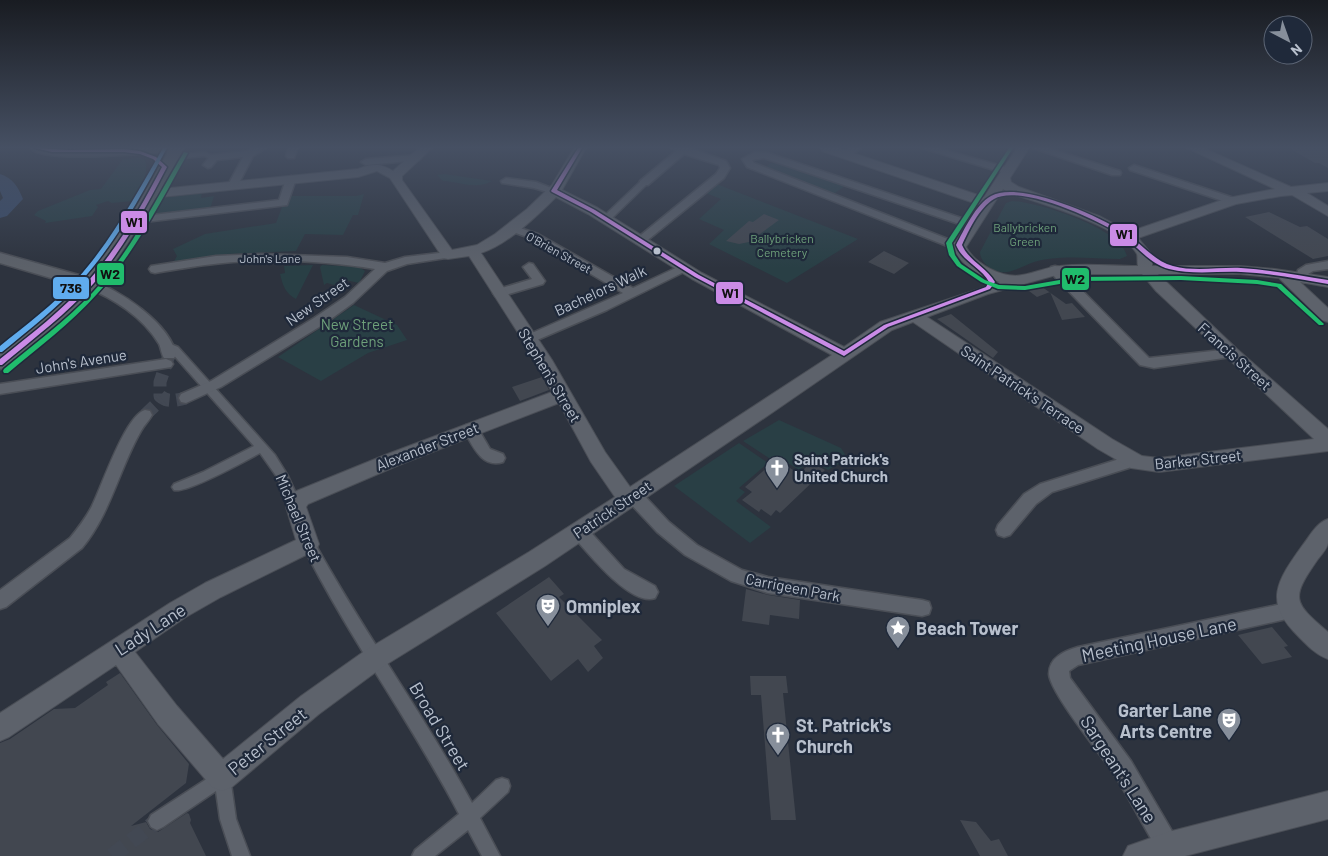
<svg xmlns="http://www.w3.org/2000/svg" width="1328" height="856" font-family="Barlow,sans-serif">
  <rect width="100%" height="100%" fill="#2d333e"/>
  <g fill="#293f45">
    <path d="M140 158 145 160C150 175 139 189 132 201L112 203 108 201 96 205 98 207 92 216 45 223 46 221 34 215 38 211 90 190 101 189 123 159Z"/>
    <path d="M780 162 845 186 832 195 765 168 771 163 777 164Z"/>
    <path d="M444 174 492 181C477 190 460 182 443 181L437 175Z"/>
    <path d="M714 183 858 239 787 283 709 244 724 230 699 219 721 199 703 192Z"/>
    <path d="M202 193 201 198 214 196 211 206 205 210 153 216 162 198Z"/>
    <path d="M364 194 358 215H353L343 235 305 234 296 251 227 254 173 263 177 256 173 249 205 234 276 223 282 207H286L289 196H356Z"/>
    <path d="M1012 201C1038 202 1121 228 1127 256L1120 259C1093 259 1061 254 1034 262 1025 265 1011 274 1001 272 991 271 980 262 980 252L1006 203Z"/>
    <path d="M313 265 296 299C285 293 283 286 280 274L285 273 284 266Z"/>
    <path d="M322 265 359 267 365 271 359 283 341 279 334 285 327 283 324 285 320 267Z"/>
    <path d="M354 305 397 325 407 340 368 353 321 381 278 357Z"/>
    <path d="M779 420 841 448 848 459 828 470 811 460 799 470C793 466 786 460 778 464L743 441Z"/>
    <path d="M739 443 768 463 739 488 745 492 736 501 771 527 750 543 674 486Z"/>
  </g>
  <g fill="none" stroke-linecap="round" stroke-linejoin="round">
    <path fill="#3a4c6a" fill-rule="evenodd" d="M0 174C13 178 18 187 23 199L7 216 0 218V201L3 198 0 191Z"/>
  </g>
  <g fill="#424750">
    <path d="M1289 148H1328V168L1319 163H1315Z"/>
    <path d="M1269 212 1300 227 1307 226 1328 239V256L1313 259 1245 217Z"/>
    <path d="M764 214 779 220 749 242 739 244 726 241 749 221 753 222Z"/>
    <path d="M884 251 909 263 894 274 868 262Z"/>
    <path d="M1038 284 1066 304 1072 303 1085 317 1062 320 1050 292 1037 297 1025 288Z"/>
    <path d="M951 314 998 352 993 358 937 319Z"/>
    <path d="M542 377 549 390 520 401 512 387Z"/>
    <path d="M811 462 825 470 780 513 776 510 771 516 761 509 759 512 742 500 752 492 745 487 771 464 779 470 784 464 799 474Z"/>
    <path d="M549 577 564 594 559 597 602 640 594 646 603 658 588 672 578 659 551 681 496 613Z"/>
    <path d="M746 589 768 595 800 600 799 619 770 615 769 625 742 621Z"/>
    <path d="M1272 627 1288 646 1284 647 1292 657 1262 664 1238 635Z"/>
    <path d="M120 673 157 725 189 764 186 783 131 826 146 822 150 829 158 832 187 813 189 814 191 820 190 823 206 856H0V743L10 739 54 709 75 708 108 685 106 682Z"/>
    <path d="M750 676H786L788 693H783L796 820H771L761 695H751Z"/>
    <path d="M960 820 976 822 991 841 999 839 1008 856H980Z"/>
  </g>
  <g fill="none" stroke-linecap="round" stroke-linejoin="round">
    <path stroke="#424853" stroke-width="16" stroke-dasharray="16 8" stroke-linecap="butt" d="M112 856 157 821"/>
    <g stroke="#424853" stroke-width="13" stroke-dasharray="13 7" stroke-linecap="butt">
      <path d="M169 355 160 382V396C168 403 176 400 186 398"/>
      <path d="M145 415 162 399"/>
    </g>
    <defs>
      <g id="pedestrian">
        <path d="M205 152 217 158 213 160 204 156 173 159 169 157 173 155Z"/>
        <path d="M641 181 648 183 609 221H603V217Z"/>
        <path d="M168 343 178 347 275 455 288 476 302 507 300 510 296 512 292 510 277 477 260 453C245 461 186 494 174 490L172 487 174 484 203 472 254 446 170 351 163 346 164 344Z"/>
        <path d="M308 539 313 540C362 630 423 713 472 803L496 780 502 778 508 780 510 786 508 792 480 818 500 856H482L468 830 435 856H412L415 850 459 814C411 722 348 637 302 544L303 540Z"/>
        <path d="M222 769 228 771 230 777 236 819 250 856H232L220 819 216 791 163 827 157 830 151 827 148 821 151 815Z"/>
      </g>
      <g id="minor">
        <path d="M253 148H266L253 156 237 187 233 188 228 185 243 157 217 160 211 167 208 168 203 165 211 155 247 151Z"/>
        <path d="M288 148H298L294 158H288L286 156Z"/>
        <path d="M671 148H690L726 161 730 168 724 178 644 243H636L634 241 636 239 716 174 720 168 719 165 684 154 648 185H640V181L676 151Z"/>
        <path d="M850 148H861L849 157H843V153Z"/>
        <path d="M922 148H938L1012 169 1013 171 1012 173H1004Z"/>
        <path d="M1033 148H1048L1120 171 1121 173 1120 175H1112Z"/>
        <path d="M755 152 768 153 976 223 978 225 972 228 968 227 764 158 752 160 754 163 963 245 965 247 963 249H955L747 167 742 159Z"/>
        <path d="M416 155 421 158 419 160 366 165 361 162 366 159Z"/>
        <path d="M1134 165 1237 199 1238 201 1237 203H1229L1130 170 1129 168Z"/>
        <path d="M291 176 296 179 287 205 136 223 131 220 136 217 279 200 286 179Z"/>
        <path d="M506 178 536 182 559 191 554 194 534 188 502 183 501 181Z"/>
        <path d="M511 225 538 234 633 288 680 266 684 265 690 269 607 310 530 343 525 342 523 339 525 336 623 293 530 238 507 230 505 228 507 226Z"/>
        <path d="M448 252 454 255 452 257 407 264 387 271 353 303 324 324 221 387 186 403 181 402 179 398 181 394 211 381 314 318 345 297 375 269C338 263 299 260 261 261 225 261 190 267 155 273L151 272 149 269 151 266 216 256 262 254 347 257 385 263 405 257Z"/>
        <path d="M1328 261V269L1313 271 1308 274 1306 281H1298L1296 278 1298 270 1306 265Z"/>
        <path d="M529 263 533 264 545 281 543 284 499 297 495 296 493 293 495 290 532 279 523 267Z"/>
        <path d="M1055 266 1059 267 1149 358 1231 349 1236 350 1238 353 1236 356 1231 357 1154 368 1140 365 1051 273 1049 270 1051 267Z"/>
        <path d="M89 280C118 288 171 324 176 355L174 358H164C161 353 161 348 159 344 143 317 113 298 85 287L83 284Z"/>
        <path d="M166 359 171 361 173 364 171 367 0 394V384Z"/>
        <path d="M145 410 150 411 152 415C149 421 144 425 141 431 119 469 111 513 82 548L6 607 0 609V590L70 538C78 528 86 518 92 506 102 486 125 416 145 410Z"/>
        <path d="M471 424 476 425 490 449 503 454 505 458 503 462C481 469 472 444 463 429L466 425Z"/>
        <path d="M1132 455 1138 457 1140 461 1138 465 1052 492 1036 504 1010 535 1004 537 998 535 996 530 998 525 1024 494 1040 484Z"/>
        <path d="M633 489 639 490 669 522 697 545 742 570 768 577 922 600 929 602 931 608 929 614 922 616 768 593 731 581 685 555 657 532 627 500 625 495 627 490Z"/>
        <path d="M579 524 585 526 624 569 655 586 658 592 655 598C631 607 588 553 573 536L570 531 573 526Z"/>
        <path d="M1291 602 1298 604 1300 610 1298 616 1291 618 1078 665 1069 671 1070 678 1131 761 1176 838 1180 846 1176 854 1172 856 1160 854C1145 829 1131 802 1116 777 1103 757 1050 693 1049 674 1049 657 1065 651 1078 647Z"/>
      </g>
      <g id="tertiary">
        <path d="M419 148H432L402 176V180L452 250 477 245 495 234 527 209 552 185 574 148H586L562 190 598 208 702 273 844 347 880 322 1000 282C979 277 962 266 952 247L980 205 822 151 820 148H838L984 197 1017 148H1029L1010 178 1011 182 1019 187 1099 216 1129 232 1228 198 1275 189 1187 148H1203L1291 187 1328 183V191L1307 193 1328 206V216L1292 195 1281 196 1236 204 1138 238 1152 255V266H1240L1275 269 1328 277V287L1300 282 1328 308V322L1322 320 1279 278 1240 274H1158L1237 349 1328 429V451L1159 472 1131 468 1098 449 913 322 892 330 776 410 545 566 384 666 319 714 232 787 222 791 212 787 158 724 116 665 9 737 0 741V713L170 603 205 583 296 540 286 507 294 492 385 455 552 392 538 364 469 256 448 259 443 258 390 178 377 171 358 177 151 198 144 194 151 190 358 169C372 164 380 163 393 171ZM1003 189 1009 193C1039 203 1122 226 1137 254 1138 257 1137 262 1138 266 1112 266 1085 263 1060 266 1047 267 1035 273 1022 275 1003 279 975 264 966 247ZM556 197 588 214 692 279 832 355 630 487 605 452 552 360 481 253C507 245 537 216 556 197ZM1060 274H1142L1156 291 1314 439 1159 458 1142 456 1112 439 927 317 988 294ZM559 403 591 462 615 497 529 552 366 650 301 696 223 759 177 706 135 652 186 617 221 597 316 550 319 544 306 507 308 504 399 465Z"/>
        <path d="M1328 519C1328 527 1328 536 1328 543 1327 549 1321 555 1318 559 1290 599 1293 602 1328 632V659C1316 655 1307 645 1298 636 1263 602 1277 581 1302 546 1310 536 1316 523 1328 519Z"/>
        <path d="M1328 791V819L1185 856H1123L1128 846 1168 832Z"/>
      </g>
      <path id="secondary" d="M30 148H184C157 196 130 245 95 288 70 318 37 342 7 368L0 369V353L62 302 78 286 0 263V253L86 277 129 219 168 152C144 153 43 164 30 148Z"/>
    </defs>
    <use href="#pedestrian" stroke="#4a4e56" stroke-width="3"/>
    <use href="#minor" stroke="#4a4e56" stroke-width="3"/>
    <use href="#tertiary" stroke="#4a4e56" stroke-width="2"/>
    <use href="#secondary" stroke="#4a4e56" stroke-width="3"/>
    <use href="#pedestrian" fill="#5d626b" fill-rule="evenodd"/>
    <use href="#minor" fill="#5d626b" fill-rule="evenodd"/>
    <use href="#tertiary" fill="#5d626b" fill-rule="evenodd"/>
    <use href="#secondary" fill="#5c6169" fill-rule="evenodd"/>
    <defs>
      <g id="bus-1">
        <path d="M35 148 69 150 124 149 140 151 156 157 167 167C146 207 124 248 94 283 67 314 34 338 2 365H0V359C31 334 63 310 89 280 119 246 141 207 162 167L153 159 140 154 124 152H52Z"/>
        <path d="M578 148H582L557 190 595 210 699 275 844 351 884 325 986 287 989 282C981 267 963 262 956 245 964 230 976 204 991 196 1020 180 1101 217 1127 234 1142 244 1154 261 1173 266 1195 272 1219 267 1241 268 1270 270 1299 275 1328 280V284C1299 279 1270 273 1241 272 1217 271 1193 275 1169 269 1150 264 1138 247 1123 236 1100 221 1020 183 994 199 979 208 969 230 962 245 969 261 986 267 995 282L990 289 888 327 844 356 695 277 591 212 552 192 551 191Z"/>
      </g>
      <g id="bus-2">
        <path d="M1009 148H1013L952 243 955 255 961 264 985 280 999 285 1025 286 1077 277 1181 276 1257 280 1281 284 1324 324 1323 325H1319L1277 287 1257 284 1181 280 1077 281 1025 290 998 289 981 282 957 266 949 255 946 243Z"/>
        <path d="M184 152 188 153C161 201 135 253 97 294 71 323 39 347 8 373H4L3 371 4 369C34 344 66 321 93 292 131 251 156 199 184 152Z"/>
      </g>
      <path id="bus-3" d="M163 148H167C142 194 117 241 82 280 59 307 30 329 2 352H0V346C26 325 54 304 77 279 112 240 137 193 163 148Z"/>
    </defs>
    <use href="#bus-1" stroke="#1f293a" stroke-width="3"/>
    <use href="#bus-2" stroke="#1f293a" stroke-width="3"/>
    <use href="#bus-3" stroke="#1f293a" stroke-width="3"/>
    <use href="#bus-1" fill="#ca8be6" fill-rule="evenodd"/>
    <use href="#bus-2" fill="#20bc6c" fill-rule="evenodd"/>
    <use href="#bus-3" fill="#60acee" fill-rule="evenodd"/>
  </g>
  <linearGradient id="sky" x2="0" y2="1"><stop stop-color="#191c22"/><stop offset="0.55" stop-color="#465063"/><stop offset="1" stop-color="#465063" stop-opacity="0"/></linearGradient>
  <rect width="1328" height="268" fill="url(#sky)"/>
  <defs>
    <symbol id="church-pin" viewBox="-11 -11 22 30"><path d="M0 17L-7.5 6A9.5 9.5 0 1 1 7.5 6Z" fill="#878f9b" stroke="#1f293a"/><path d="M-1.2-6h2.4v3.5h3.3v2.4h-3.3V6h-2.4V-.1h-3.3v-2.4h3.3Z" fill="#fff"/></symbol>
    <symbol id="theatre-pin" viewBox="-11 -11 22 30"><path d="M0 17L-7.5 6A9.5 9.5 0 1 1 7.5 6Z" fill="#878f9b" stroke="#1f293a"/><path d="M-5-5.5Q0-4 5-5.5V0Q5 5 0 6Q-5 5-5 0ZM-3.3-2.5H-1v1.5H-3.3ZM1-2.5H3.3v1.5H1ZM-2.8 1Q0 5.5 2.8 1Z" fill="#fff"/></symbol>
    <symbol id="sight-pin" viewBox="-11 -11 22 30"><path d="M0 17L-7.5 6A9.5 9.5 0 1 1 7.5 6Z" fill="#878f9b" stroke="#1f293a"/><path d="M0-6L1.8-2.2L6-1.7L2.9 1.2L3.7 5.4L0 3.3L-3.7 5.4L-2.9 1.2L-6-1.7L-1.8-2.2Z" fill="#fff"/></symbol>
  </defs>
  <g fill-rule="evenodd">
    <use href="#church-pin" x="763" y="454" width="28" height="38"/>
    <use href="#theatre-pin" x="534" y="592" width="28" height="38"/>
    <use href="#sight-pin" x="884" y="614" width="28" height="38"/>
    <use href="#theatre-pin" x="1215" y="706" width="28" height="38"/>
    <use href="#church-pin" x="764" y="721" width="28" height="38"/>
  </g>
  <circle fill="#b8c0cd" stroke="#1f293a" stroke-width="2" cx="657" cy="251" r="4.5"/>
  <g text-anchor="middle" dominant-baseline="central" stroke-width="4.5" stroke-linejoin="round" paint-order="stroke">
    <g font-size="12" fill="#6ea07a" stroke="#1f293a">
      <text x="1025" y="227">Ballybricken<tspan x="1025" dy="14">Green</tspan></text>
      <text x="782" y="238">Ballybricken<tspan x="782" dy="14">Cemetery</tspan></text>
    </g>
    <g font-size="12" fill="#b8c0cd" stroke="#1f293a">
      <text transform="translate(559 252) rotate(29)">O'Brien Street</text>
      <text x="270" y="258">John's Lane</text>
    </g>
    <g font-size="15" fill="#b8c0cd" stroke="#1f293a">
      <text transform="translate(600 290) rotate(-25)">Bachelors Walk</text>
      <text transform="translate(317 301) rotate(-35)">New Street</text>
      <text transform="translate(1235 356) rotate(42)">Francis Street</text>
      <text transform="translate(81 361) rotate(-9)">John's Avenue</text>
      <text transform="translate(550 375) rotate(59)">Stephen's Street</text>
      <text transform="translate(1023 389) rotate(34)">Saint Patrick's Terrace</text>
      <text transform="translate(427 446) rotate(-21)">Alexander Street</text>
      <text transform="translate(1198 459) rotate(-6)">Barker Street</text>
      <text transform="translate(612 509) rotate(-34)">Patrick Street</text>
      <text transform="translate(299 518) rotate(67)">Michael Street</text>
      <text transform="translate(793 587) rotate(11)">Carrigeen Park</text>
    </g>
    <g font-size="15" fill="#6ea07a" stroke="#1f293a">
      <text x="357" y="324">New Street<tspan x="357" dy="17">Gardens</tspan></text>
    </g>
    <g font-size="15" font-weight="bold" fill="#b8c0cd" stroke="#1f293a" text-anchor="start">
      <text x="794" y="459">Saint Patrick's<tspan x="794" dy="17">United Church</tspan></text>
    </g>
    <g font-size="18" font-weight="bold" fill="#b8c0cd" stroke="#1f293a" text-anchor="start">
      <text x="566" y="606">Omniplex</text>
      <text x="916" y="628">Beach Tower</text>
      <text x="1212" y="710" text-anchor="end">Garter Lane<tspan x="1212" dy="21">Arts Centre</tspan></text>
      <text x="796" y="725">St. Patrick's<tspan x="796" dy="21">Church</tspan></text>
    </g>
    <g font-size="18" fill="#b8c0cd" stroke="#1f293a">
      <text transform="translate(150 629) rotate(-33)">Lady Lane</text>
      <text transform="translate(1159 639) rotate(-12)">Meeting House Lane</text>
      <text transform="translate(440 726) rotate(59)">Broad Street</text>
      <text transform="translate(267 741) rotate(-39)">Peter Street</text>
      <text transform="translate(1119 769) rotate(57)">Sargeant's Lane</text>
    </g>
  </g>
  <g stroke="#1f293a" stroke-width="2">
    <rect x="120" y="210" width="28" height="24" rx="5" fill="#ca8be6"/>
    <rect x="1109" y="223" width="29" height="24" rx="5" fill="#ca8be6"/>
    <rect x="96" y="262" width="29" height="24" rx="5" fill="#20bc6c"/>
    <rect x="1061" y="267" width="29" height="24" rx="5" fill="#20bc6c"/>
    <rect x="52" y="276" width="38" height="24" rx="5" fill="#60acee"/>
    <rect x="715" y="281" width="29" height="24" rx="5" fill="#ca8be6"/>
  </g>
  <g font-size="14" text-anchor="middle" font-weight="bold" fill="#111">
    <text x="134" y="227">W1</text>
    <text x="1124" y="239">W1</text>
    <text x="110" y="279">W2</text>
    <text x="1075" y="284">W2</text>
    <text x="71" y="293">736</text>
    <text x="730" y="298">W1</text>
  </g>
  <g transform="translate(1288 40) rotate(139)"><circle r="24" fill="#1f293a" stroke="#5c6575"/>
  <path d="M0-4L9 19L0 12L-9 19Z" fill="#878f9b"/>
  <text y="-8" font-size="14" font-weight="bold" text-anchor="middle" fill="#b8c0cd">N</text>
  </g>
</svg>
